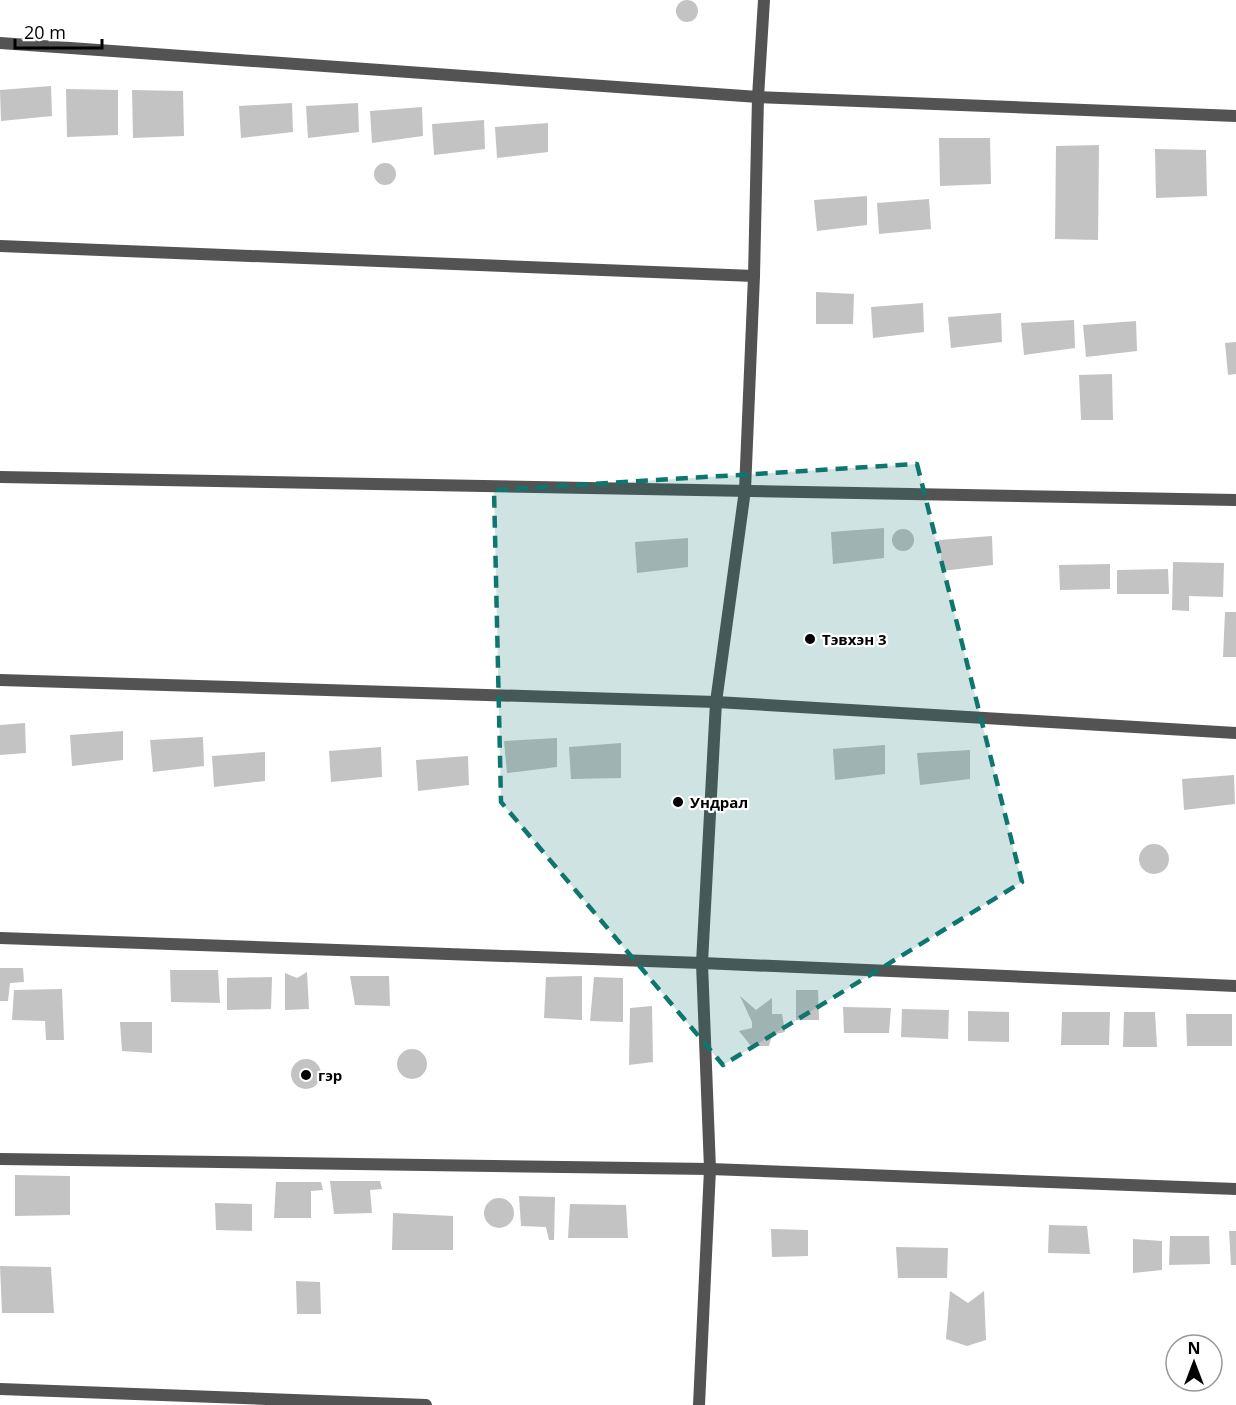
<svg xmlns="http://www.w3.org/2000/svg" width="1236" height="1405" font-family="'Open Sans',sans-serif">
  <rect width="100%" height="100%" fill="#fff"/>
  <g fill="#c3c3c3">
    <circle cx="687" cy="11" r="11"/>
    <path d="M51 86 52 116 1 121 0 90Z"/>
    <path d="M66 89 118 90V135L67 137Z"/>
    <path d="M132 90 183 91 184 136 133 138Z"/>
    <path d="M292 103 293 132 241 138 239 106Z"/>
    <path d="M358 103 359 132 308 138 306 106Z"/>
    <path d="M422 107 423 136 372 143 370 111Z"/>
    <path d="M484 120 485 149 434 155 432 124Z"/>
    <path d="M548 123V152L497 158 495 127Z"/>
    <path d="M939 138H990L991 184 940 186Z"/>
    <path d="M1099 145 1098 240 1055 239 1056 146Z"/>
    <path d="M1155 149 1206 150 1207 196 1156 198Z"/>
    <circle cx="385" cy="174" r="11"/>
    <path d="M867 196V225L817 231 814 200Z"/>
    <path d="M929 199 931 229 879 234 877 203Z"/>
    <path d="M816 292 854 294 853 324H816Z"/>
    <path d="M923 303 924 332 873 338 871 307Z"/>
    <path d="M1001 313 1002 342 951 348 948 317Z"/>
    <path d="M1074 320 1075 348 1024 355 1021 323Z"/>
    <path d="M1136 321 1137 351 1086 357 1083 325Z"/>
    <path d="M1236 342V374L1228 375 1225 343Z"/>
    <path d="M1112 374 1113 420H1081L1079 375Z"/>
    <path d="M884 528V558L833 564 831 532Z"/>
    <circle cx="903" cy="540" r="11"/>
    <path d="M992 536 993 565 942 571 939 540Z"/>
    <path d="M688 538V567L637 573 635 542Z"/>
    <path d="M1173 562 1224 563 1223 597 1189 596V611L1172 610Z"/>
    <path d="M1110 564V589L1060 590 1059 565Z"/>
    <path d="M1168 569 1169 594H1117V570Z"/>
    <path d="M1225 612H1236V657H1223Z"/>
    <path d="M25 723 26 753 0 755V725Z"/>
    <path d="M123 731V760L72 766 70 735Z"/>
    <path d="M203 737 204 766 153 772 150 740Z"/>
    <path d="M557 738V767L507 773 504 741Z"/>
    <path d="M621 743V778L571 779 569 747Z"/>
    <path d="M885 745V774L835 780 833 749Z"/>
    <path d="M381 747 382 777 331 782 329 751Z"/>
    <path d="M970 750V779L920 785 917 753Z"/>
    <path d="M265 752V781L214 787 212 756Z"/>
    <path d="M468 756 469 785 418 791 416 760Z"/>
    <path d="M1234 775 1235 804 1184 810 1182 779Z"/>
    <circle cx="1154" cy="859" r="15"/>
    <path d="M0 968H23L24 982 10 983 8 1001H0Z"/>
    <path d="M170 970H218L220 1003 171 1002Z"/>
    <path d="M307 972 309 1009 285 1010V973L297 978Z"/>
    <path d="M350 976H389L390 1006 355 1005Z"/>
    <path d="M582 976V1020L544 1018 546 977Z"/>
    <path d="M272 977 271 1009 227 1010V978Z"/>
    <path d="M594 977 623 978V1022L590 1021Z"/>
    <path d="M62 989 64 1040H46L45 1021 12 1020 14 990Z"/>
    <path d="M796 990H818L819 1020H796Z"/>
    <path d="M740 996 756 1010 772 998V1014H782L785 1032 772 1035 769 1046H751L739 1031 752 1028V1022Z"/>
    <path d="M652 1006 653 1062 629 1065 630 1008Z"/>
    <path d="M843 1007 891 1008 889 1033H844Z"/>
    <path d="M902 1009 949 1010 948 1039 901 1037Z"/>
    <path d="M968 1011 1009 1012V1042L968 1041Z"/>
    <path d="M1062 1012H1110L1109 1045H1061Z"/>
    <path d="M1124 1012H1155L1157 1047H1123Z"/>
    <path d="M1186 1014H1232V1046H1187Z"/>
    <path d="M120 1022H152V1053L122 1051Z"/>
    <circle cx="412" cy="1064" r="15"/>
    <circle cx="306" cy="1074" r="15"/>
    <path d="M15 1175 70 1176V1215L15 1216Z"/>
    <path d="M330 1181H380L382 1189 370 1190 372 1213 334 1214Z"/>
    <path d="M276 1182H321L323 1190 311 1191V1218H274Z"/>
    <path d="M519 1196 555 1197 554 1240H549L546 1227 521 1226Z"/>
    <circle cx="499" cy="1213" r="15"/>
    <path d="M215 1203 252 1204V1231L216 1230Z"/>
    <path d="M570 1204 626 1205 628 1238H568Z"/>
    <path d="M393 1213 453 1216V1250H392Z"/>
    <path d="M1049 1225 1087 1226 1090 1254 1048 1253Z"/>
    <path d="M771 1229 808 1230V1256L772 1257Z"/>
    <path d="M1229 1231H1236V1265H1231Z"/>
    <path d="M1170 1236H1209L1210 1264 1169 1265Z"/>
    <path d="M1133 1239 1162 1241V1270L1133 1273Z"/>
    <path d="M896 1247 948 1248 947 1278H898Z"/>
    <path d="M0 1266 51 1267 54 1313H2Z"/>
    <path d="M296 1281 320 1282 321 1314H297Z"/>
    <path d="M950 1291 968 1303 984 1291 986 1340 967 1346 946 1339Z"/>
  </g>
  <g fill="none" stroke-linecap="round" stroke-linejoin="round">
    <g stroke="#535353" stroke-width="12">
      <path d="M0 43 758 97 1236 116"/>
      <path d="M0 246 754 276"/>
      <path d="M0 477 1236 500"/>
      <path d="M0 680 716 702 1236 733"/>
      <path d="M0 938 702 963 1236 986"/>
      <path d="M0 1159 710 1169 1236 1189"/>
      <path d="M0 1389 426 1405"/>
      <path d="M699 1405 710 1169 702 963 716 702 745 490 754 276 758 97 764 0"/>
    </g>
  </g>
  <path fill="#0f766e" fill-opacity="0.2" stroke="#0f766e" stroke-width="4.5" stroke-dasharray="12 8" stroke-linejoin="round" d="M917 464 1022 882 723 1065 501 802 494 490Z"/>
  <g fill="#000" stroke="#fff" stroke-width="2">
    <circle cx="810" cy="639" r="6"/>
    <circle cx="678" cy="802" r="6"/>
    <circle cx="306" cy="1075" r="6"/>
  </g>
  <g text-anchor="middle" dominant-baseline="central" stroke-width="4.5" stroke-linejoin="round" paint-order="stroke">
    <g font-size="15" font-weight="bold" fill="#000" stroke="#fff" text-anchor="start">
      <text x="822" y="639">Тэвхэн 3</text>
      <text x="690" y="802">Ундрал</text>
      <text x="318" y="1075">гэр</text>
    </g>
  </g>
  <g transform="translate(1194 1363)"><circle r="28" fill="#ffffff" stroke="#999999" stroke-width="1.5"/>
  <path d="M0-4.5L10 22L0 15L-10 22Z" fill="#000000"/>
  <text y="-9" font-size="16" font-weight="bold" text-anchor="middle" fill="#000000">N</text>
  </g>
  <path d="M15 39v9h87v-9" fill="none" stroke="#000000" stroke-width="3"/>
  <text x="24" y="39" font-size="18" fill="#000000" stroke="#ffffff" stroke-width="4.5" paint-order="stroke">20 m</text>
</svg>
